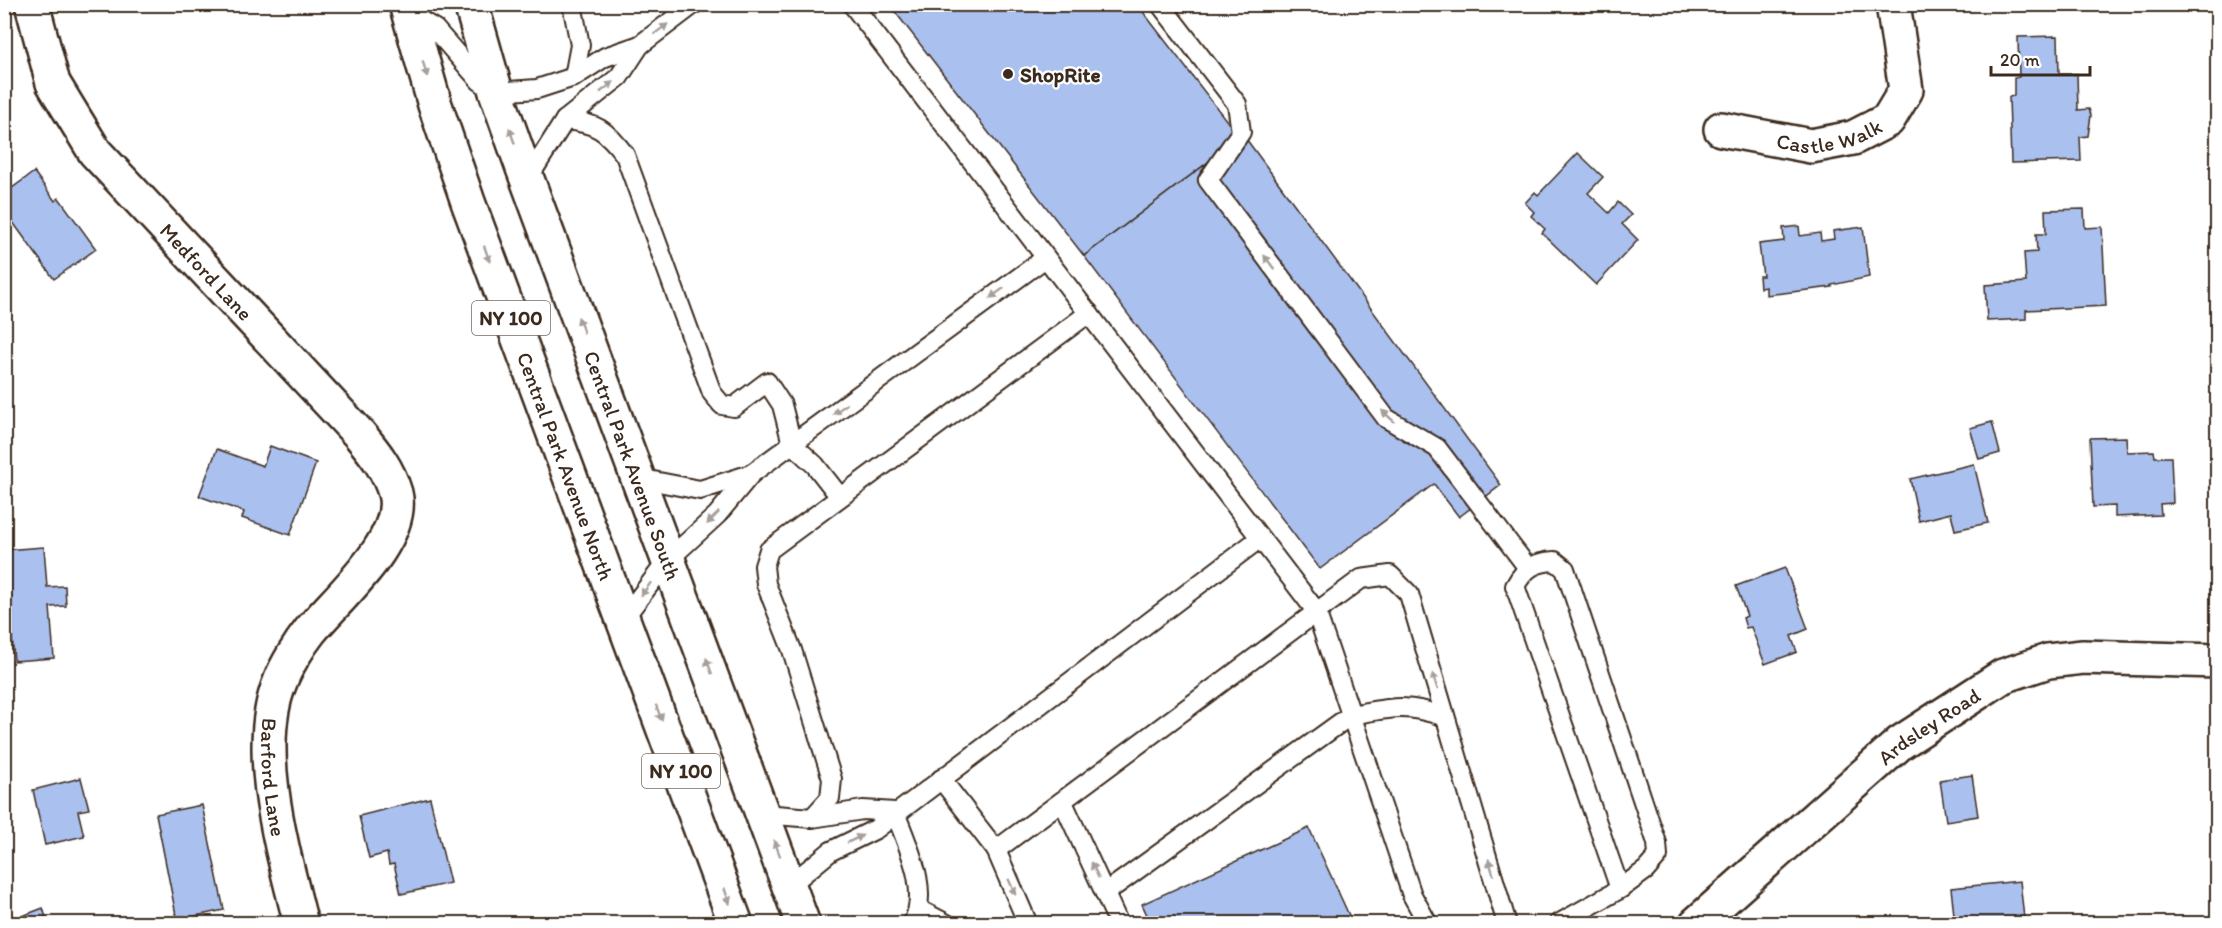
<svg xmlns="http://www.w3.org/2000/svg" width="2222" height="928" font-family="Itim,sans-serif">
  <rect width="100%" height="100%" fill="#fff"/>
  <filter id="ink" filterUnits="userSpaceOnUse"><feTurbulence type="fractalNoise" baseFrequency=".0167" numOctaves="2"/><feDisplacementMap in="SourceGraphic" scale="12" xChannelSelector="R" yChannelSelector="G"/><feConvolveMatrix kernelMatrix="1 2 1 2 8 2 1 2 1" color-interpolation-filters="sRGB"/></filter>
  <g filter="url(#ink)">
    <g fill="#aac0ef" stroke="#3b2a1e" stroke-width="1.5">
      <path d="M889 4H1137L1240 138 1084 256Z"/>
      <path d="M2058 36 2059 74H2077L2078 110 2089 109 2091 115 2088 136 2080 137 2081 161 2011 163 2009 97 2014 96V78L2019 77 2018 37Z"/>
      <path d="M1241 132 1501 485 1459 517 1434 484 1320 569 1084 256 1240 138Z"/>
      <path d="M1578 153 1603 177 1588 193 1609 213 1618 202 1631 215 1622 224 1638 240 1596 285 1542 233 1545 229 1531 216 1534 212 1525 203 1535 192 1538 195Z"/>
      <path d="M34 172 55 201 59 198 96 249 54 279 4 210V194Z"/>
      <path d="M2084 209 2085 228 2102 227 2106 306 2026 310V319L1987 321 1985 285 2026 282 2024 253 2037 252 2036 234H2046L2045 210Z"/>
      <path d="M1799 226 1800 236 1820 233 1821 241 1834 239 1833 231 1863 227 1869 277 1832 285V287L1766 295V287L1760 288 1759 276H1763L1759 244 1784 241 1783 228Z"/>
      <path d="M1992 422 2000 453 1979 459 1970 428Z"/>
      <path d="M2126 437 2127 452 2154 451 2155 457H2171L2173 503 2160 504 2161 515 2115 517V506L2093 507 2090 438Z"/>
      <path d="M270 446 316 463 290 535 242 518 244 512 199 496 217 449 263 466Z"/>
      <path d="M1974 464 1988 523 1955 530 1951 513 1919 521 1910 479Z"/>
      <path d="M44 547 47 587 65 586 66 606 50 607 54 658 14 661 9 603 4 604V550Z"/>
      <path d="M1785 568 1808 629 1791 636 1797 652 1765 664 1751 627 1746 628 1743 618 1747 616 1736 586Z"/>
      <path d="M1972 775 1978 816 1946 821 1940 780Z"/>
      <path d="M81 778 89 809 78 811 84 836 45 845 33 790Z"/>
      <path d="M430 798 450 883 401 894 394 864 389 865 387 853 369 858 359 816Z"/>
      <path d="M202 805 224 910 177 920 156 814Z"/>
      <path d="M1309 828 1353 924H1151L1142 904Z"/>
      <path d="M2020 881 2024 918 1986 924H1955L1951 888Z"/>
      <path d="M43 908 48 924H14L12 920Z"/>
    </g>
    <g fill="none" stroke-linecap="round" stroke-linejoin="round">
      <defs>
        <g id="lane">
          <path d="M572 4 580 45 574 77"/>
          <path d="M852 4 1316 611 1412 895 1428 924"/>
          <path d="M1160 4 1237 104 1241 132 1208 180 1386 418 1437 448 1528 568"/>
          <path d="M410 14 435 29 480 81 496 92 537 89 574 77 605 57 640 45 694 4"/>
          <path d="M565 120C597 123 606 130 625 155L712 393 722 405 734 407 767 382 782 405 792 444 815 465 840 497"/>
          <path d="M527 180 565 120 619 77 640 45"/>
          <path d="M638 478 700 490 751 474"/>
          <path d="M1555 561 1565 569 1657 843 1658 856 1646 870 1620 889 1515 586C1525 568 1534 562 1555 561Z"/>
          <path d="M623 619 669 559 717 515 751 474 1044 259"/>
          <path d="M941 779 996 850 1361 579 1390 575 1409 594 1507 924"/>
          <path d="M1063 802 1119 924"/>
          <path d="M895 812C907 845 931 891 912 924"/>
          <path d="M764 814 812 818 863 810 895 812"/>
          <path d="M812 818 830 798 832 779 792 650 766 584 764 566 769 550 1089 313"/>
          <path d="M996 850 1028 924"/>
          <path d="M791 884 831 851 876 829 1259 539"/>
          <path d="M1105 893 1351 715C1391 708 1405 703 1445 717"/>
          <path d="M920 910 947 924"/>
          <path d="M1558 924 1620 889"/>
        </g>
        <g id="street">
          <path id="s1" d="M32 4 53 83 95 152 360 435C375 453 388 469 395 493 407 539 337 598 310 631 299 645 286 666 280 682 252 750 284 855 301 924"/>
          <path id="s2" d="M1721 129 1811 146 1853 138 1888 120 1906 90 1893 4"/>
        </g>
        <g id="secondary">
          <path id="s3" d="M1696 924 1900 743 2003 676 2048 661 2083 657 2218 661"/>
        </g>
        <g id="primary">
          <path id="s4" d="M406 4 435 105 468 202 736 924"/>
          <path id="s5" d="M471 4 496 92 524 171 803 924"/>
        </g>
      </defs>
      <use href="#lane" stroke="#3b2a1e" stroke-width="22"/>
      <use href="#street" stroke="#3b2a1e" stroke-width="38"/>
      <use href="#secondary" stroke="#3b2a1e" stroke-width="38"/>
      <use href="#primary" stroke="#3b2a1e" stroke-width="38"/>
      <use href="#lane" stroke="#fff" stroke-width="18"/>
      <use href="#street" stroke="#fff" stroke-width="33"/>
      <use href="#secondary" stroke="#fff" stroke-width="33"/>
      <use href="#primary" stroke="#fff" stroke-width="33"/>
    </g>
    <defs><path id="oneway-solid" d="M-6-.8H1V-3.2L6.5 0L1 3.2V.8H-6Z" transform="scale(1.5)"/></defs>
    <g fill="#a79f9a">
      <use href="#oneway-solid" transform="translate(661 29) rotate(-37)"/>
      <use href="#oneway-solid" transform="translate(425 69) rotate(74)"/>
      <use href="#oneway-solid" transform="translate(607 87) rotate(-38)"/>
      <use href="#oneway-solid" transform="translate(512 136) rotate(-109)"/>
      <use href="#oneway-solid" transform="translate(487 254) rotate(70)"/>
      <use href="#oneway-solid" transform="translate(1269 262) rotate(-127)"/>
      <use href="#oneway-solid" transform="translate(997 293) rotate(144)"/>
      <use href="#oneway-solid" transform="translate(581 325) rotate(-110)"/>
      <use href="#oneway-solid" transform="translate(840 409) rotate(144)"/>
      <use href="#oneway-solid" transform="translate(1388 416) rotate(-138)"/>
      <use href="#oneway-solid" transform="translate(713 518) rotate(135)"/>
      <use href="#oneway-solid" transform="translate(646 589) rotate(127)"/>
      <use href="#oneway-solid" transform="translate(709 666) rotate(-110)"/>
      <use href="#oneway-solid" transform="translate(1435 681) rotate(-107)"/>
      <use href="#oneway-solid" transform="translate(659 713) rotate(69)"/>
      <use href="#oneway-solid" transform="translate(855 839) rotate(-26)"/>
      <use href="#oneway-solid" transform="translate(777 848) rotate(-111)"/>
      <use href="#oneway-solid" transform="translate(1491 867) rotate(-107)"/>
      <use href="#oneway-solid" transform="translate(1095 870) rotate(-115)"/>
      <use href="#oneway-solid" transform="translate(1012 887) rotate(66)"/>
      <use href="#oneway-solid" transform="translate(727 896) rotate(71)"/>
    </g>
  </g>
  <circle fill="#3b2a1e" stroke="#fff" stroke-width="2" cx="1008" cy="74" r="6"/>
  <g text-anchor="middle" dominant-baseline="central" stroke-width="4.5" stroke-linejoin="round" paint-order="stroke">
    <g fill="#fff" stroke="#766a62" stroke-width="1.5">
      <rect x="472" y="301" width="78" height="34" rx="4.5"/>
      <rect x="642" y="754" width="78" height="34" rx="4.5"/>
    </g>
    <g font-size="20" font-weight="bold" fill="#3b2a1e">
      <text x="511" y="318">NY 100</text>
      <text x="681" y="771">NY 100</text>
    </g>
    <g font-size="21" font-weight="bold" fill="#3b2a1e" stroke="#fff" text-anchor="start">
      <text x="1020" y="74">ShopRite</text>
    </g>
    <g font-size="21" fill="#3b2a1e" stroke="#fff">
      <text stroke="none"><textPath href="#s2" startOffset="111">Castle Walk</textPath></text>
      <text stroke="none"><textPath href="#s1" startOffset="326">Medford Lane</textPath></text>
      <text stroke="none"><textPath href="#s5" startOffset="489">Central Park Avenue South</textPath></text>
      <text stroke="none"><textPath href="#s4" startOffset="489">Central Park Avenue North</textPath></text>
      <text stroke="none"><textPath href="#s3" startOffset="306">Ardsley Road</textPath></text>
      <text stroke="none"><textPath href="#s1" startOffset="942">Barford Lane</textPath></text>
    </g>
  </g>
  <rect width="2222" height="928" fill="none" stroke="#fff" stroke-width="24"/>
  <rect x="12" y="12" width="2198" height="904" fill="none" stroke="#3b2a1e" stroke-width="2" filter="url(#ink)"/>
  <path d="M1991 66v9h99v-9" fill="none" stroke="#3b2a1e" stroke-width="3"/>
  <text x="2000" y="66" font-size="18" fill="#3b2a1e" stroke="#ffffff" stroke-width="4.5" paint-order="stroke">20 m</text>
</svg>
